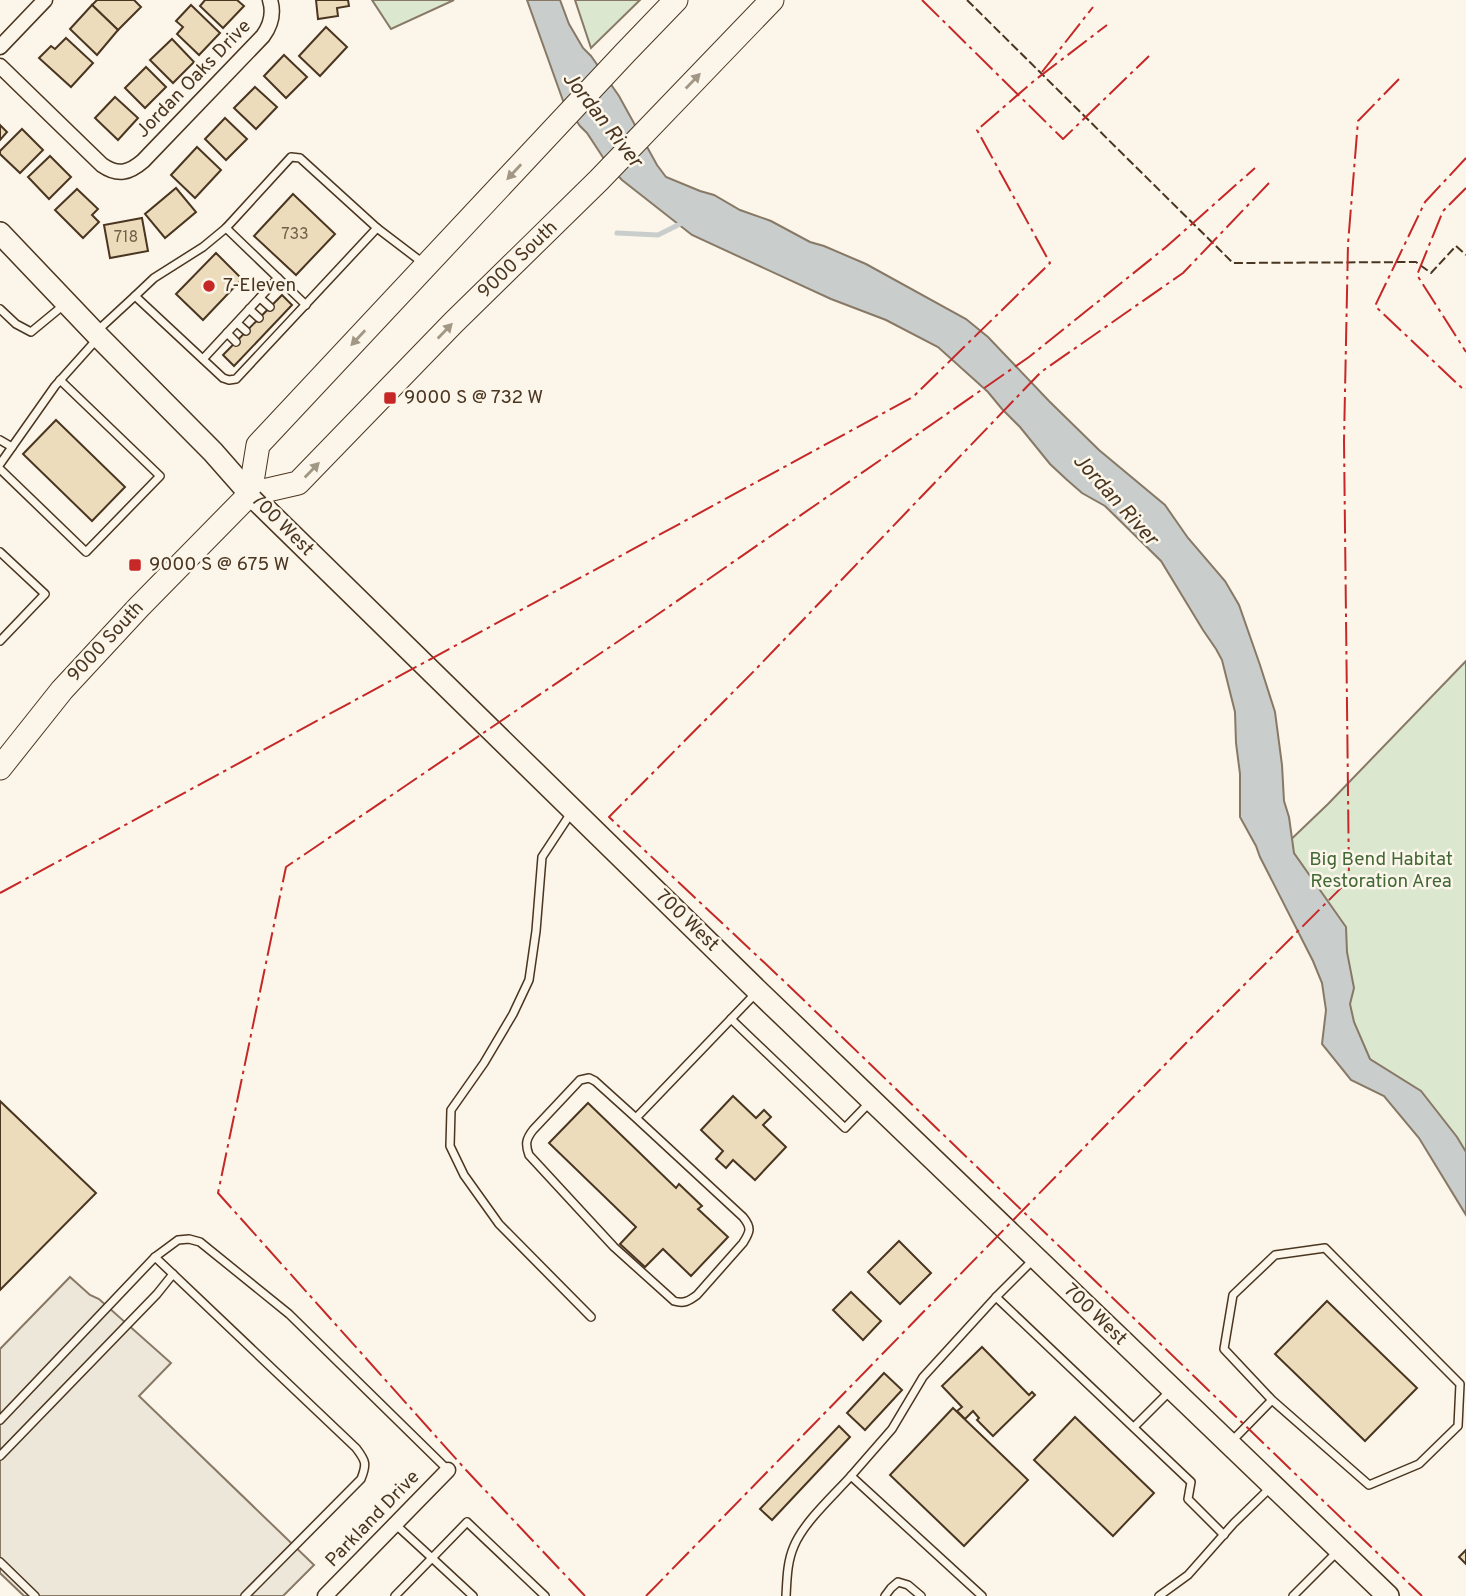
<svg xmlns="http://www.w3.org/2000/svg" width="1466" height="1596" font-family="Overpass,sans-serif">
  <rect width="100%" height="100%" fill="#fbf6e9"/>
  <g fill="#dce7d0" stroke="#887966" stroke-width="2">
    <path d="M372 0H454L391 29Z"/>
    <path d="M575 0H640L591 48Z"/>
    <path d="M1466 661V1166L1349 1044 1282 848 1328 804Z"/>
  </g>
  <path fill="#ede7d9" stroke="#887966" stroke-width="2" d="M70 1277 90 1295 99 1299 171 1363 139 1396 314 1565 283 1596H24L0 1573V1349Z"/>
  <path fill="#c9cecd" stroke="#887966" stroke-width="2" d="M527 0H560L569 24 583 48 591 56 619 96 657 165 666 177 700 191 714 195 740 210 771 221 810 242 824 246 866 264 966 319 988 337 1049 401 1099 450 1165 505 1188 538 1225 581 1239 605 1260 665 1275 712 1282 765 1284 801 1289 817 1294 853 1346 927 1347 952 1354 988 1350 1004 1354 1022 1370 1059 1421 1091 1457 1137 1466 1152V1215L1419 1138 1384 1096 1351 1080 1322 1044 1326 1010 1322 983 1313 961 1260 857 1256 846 1240 817V774L1236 743 1235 712 1222 660 1216 649 1203 630 1161 561 1105 506 1082 493 1066 479 1050 464 1020 427 1002 409 988 392 938 347 886 320 831 299 692 235 622 180 608 165 587 133 580 126 569 110 566 109Z"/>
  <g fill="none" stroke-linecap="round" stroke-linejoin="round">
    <path stroke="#c9cecd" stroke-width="5" d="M617 233 658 235 680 224 683 221"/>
  </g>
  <g fill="#ecdcbc" stroke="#4a3520" stroke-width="2">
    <path d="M97 0H134L141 7 118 30 92 5Z"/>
    <path d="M205 0H237L244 6 223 28 200 6Z"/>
    <path d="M316 0H348L349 6 337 8 338 16 318 19Z"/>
    <path d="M92 5 118 30 97 55 70 29Z"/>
    <path d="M191 5 220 33 199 55 177 34 183 27 176 21Z"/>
    <path d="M326 27 347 47 320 76 299 56Z"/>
    <path d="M66 38 93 63 71 87 39 58 51 46 55 49Z"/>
    <path d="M172 39 194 62 173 83 150 60Z"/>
    <path d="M284 55 307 77 286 98 264 76Z"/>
    <path d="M146 67 166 87 145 108 125 88Z"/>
    <path d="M255 87 277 107 256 129 234 108Z"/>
    <path d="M115 97 138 118 118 140 95 118Z"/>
    <path d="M225 118 247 139 226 160 205 139Z"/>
    <path d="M0 125 7 132 0 140Z"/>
    <path d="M22 129 43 150 20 173 0 154V151Z"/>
    <path d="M197 147 221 170 195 198 171 175Z"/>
    <path d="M50 156 71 177 49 199 28 177Z"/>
    <path d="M176 188 196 212 165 238 145 214Z"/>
    <path d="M77 189 98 209 92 215 99 222 83 238 55 210Z"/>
    <path d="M293 194 335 234 296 275 254 236Z"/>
    <path d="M142 218 148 251 110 258 104 225Z"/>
    <path d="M216 253 242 279 203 320 176 294Z"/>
    <path d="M282 295 292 305 234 366 223 355Z"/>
    <path d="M56 420 125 487 92 521 23 454Z"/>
    <path d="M733 1096 756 1118 764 1110 771 1117 763 1125 786 1147 755 1180 733 1160 726 1168 716 1159 723 1151 701 1130Z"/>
    <path d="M0 1101 96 1193 0 1290Z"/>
    <path d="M588 1103 676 1188 679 1184 702 1206 698 1209 728 1237 691 1276 663 1249 645 1267 620 1244 636 1227 549 1143Z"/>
    <path d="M899 1241 931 1273 900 1304 868 1272Z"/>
    <path d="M851 1292 881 1321 863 1340 833 1310Z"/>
    <path d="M1327 1301 1417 1388 1365 1441 1275 1354Z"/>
    <path d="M982 1347 1029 1395 1032 1392 1035 1395 993 1436 977 1420 979 1418 973 1411 965 1419 957 1411 962 1407 942 1386Z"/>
    <path d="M884 1373 902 1390 865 1430 847 1413Z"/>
    <path d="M953 1408 1028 1480 964 1546 890 1475Z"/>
    <path d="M1075 1417 1154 1493 1113 1536 1034 1460Z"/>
    <path d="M839 1426 850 1437 772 1520 760 1509Z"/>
    <path d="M1466 1550V1564L1459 1557Z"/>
  </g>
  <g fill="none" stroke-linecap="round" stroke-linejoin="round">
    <defs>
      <g id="lane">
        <path d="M226 228 291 157 300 158 377 228"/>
        <path d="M135 296 154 278 203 247 226 228 306 305"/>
        <path d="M260 298 270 307"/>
        <path d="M0 309 16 324 31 332 65 304"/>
        <path d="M249 309 259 318"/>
        <path d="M237 323 246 331"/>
        <path d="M96 332 135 296 223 378 229 380 236 379 377 228 423 263"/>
        <path d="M227 333 236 342"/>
        <path d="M203 359 278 278"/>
        <path d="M0 440 12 447"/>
        <path d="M0 464 55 386 98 338"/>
        <path d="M0 469 86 552 160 476 60 380"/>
        <path d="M0 552 45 594 0 641"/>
        <path d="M571 813 542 857 536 931 529 980 513 1014 484 1063 451 1110 450 1146 464 1175 499 1224 591 1317"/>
        <path d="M755 994 731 1019 845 1128 871 1101"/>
        <path d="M636 1118 743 1217C752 1228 750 1232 743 1243L697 1295C689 1301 684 1304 674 1301L614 1247 529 1155C525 1144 526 1139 533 1130L580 1080 589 1078 595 1081 636 1118 731 1019"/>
        <path d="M155 1257 356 1448C366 1461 367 1464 361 1479L245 1596"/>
        <path d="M1033 1260 996 1297 1191 1482 1188 1499 1224 1535"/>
        <path d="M0 1420 155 1257 178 1240 189 1239 200 1242 289 1314 448 1470"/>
        <path d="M1134 1427 1170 1391"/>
        <path d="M1232 1441 1272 1400 1369 1485 1419 1464 1458 1426 1460 1384 1325 1248 1275 1255 1233 1295 1224 1349 1272 1400"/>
        <path d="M0 1456 157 1294 173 1274"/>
        <path d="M851 1476 892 1429 923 1377 996 1297"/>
        <path d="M395 1524 432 1558 467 1522 545 1596"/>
        <path d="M0 1562 35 1596"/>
        <path d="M395 1596 432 1558 473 1596"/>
        <path d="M786 1596C787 1579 787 1562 794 1546 804 1522 833 1496 851 1476L982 1596"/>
        <path d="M885 1596 891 1588 898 1582 908 1585 921 1596"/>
        <path d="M1159 1596 1188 1575 1234 1523 1272 1486"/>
        <path d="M1293 1596 1337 1552"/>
      </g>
      <g id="street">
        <path d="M0 47 45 0"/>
        <path d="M0 66 102 165C118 176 129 173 143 161L263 36C271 25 274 13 270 0"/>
        <path d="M325 1596 448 1470"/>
      </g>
      <path id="secondary" d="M0 233 99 337 213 452 250 494 758 991 1388 1596"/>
      <g id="primary">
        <path d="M250 494 258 445 625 53 676 0"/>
        <path d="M0 768 62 690 139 607 250 494 298 483 453 323 599 180 772 0"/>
      </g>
    </defs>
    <use href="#lane" stroke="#4a3520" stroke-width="10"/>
    <use href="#street" stroke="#4a3520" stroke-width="17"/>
    <use href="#secondary" stroke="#4a3520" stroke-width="24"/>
    <use href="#primary" stroke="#4a3520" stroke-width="25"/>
    <use href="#lane" stroke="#fbf6e9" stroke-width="7"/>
    <use href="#street" stroke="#fbf6e9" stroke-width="14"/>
    <use href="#secondary" stroke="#fbf6e9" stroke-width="21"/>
    <use href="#primary" stroke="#fbf6e9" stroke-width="23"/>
    <path stroke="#4a3520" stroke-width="2" stroke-dasharray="9 3.5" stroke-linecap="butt" d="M967 0 1233 263 1416 262 1431 273 1456 246 1466 255"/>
    <g stroke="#c62828" stroke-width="2" stroke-dasharray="24 5 3.5 5" stroke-linecap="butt">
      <path d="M922 0 1063 139 1149 56"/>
      <path d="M1042 72 1093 7"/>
      <path d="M1466 158 1425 202 1375 306 1464 390 1466 389"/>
      <path d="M1269 183 1183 273 1041 372 755 670 609 817 786 983 1422 1596"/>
      <path d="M1466 188 1443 211 1417 275 1466 352"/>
      <path d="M0 893 913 397 1050 263 977 130 1035 80 1107 25"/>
      <path d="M585 1596 466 1470 218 1193 286 867 651 619 1029 357 1166 247 1255 168"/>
      <path d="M646 1596 1192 1037 1349 880 1344 441 1348 244 1358 121 1399 79"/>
    </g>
  </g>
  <defs><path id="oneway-solid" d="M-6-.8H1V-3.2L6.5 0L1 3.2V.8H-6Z" transform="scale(1.75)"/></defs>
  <g fill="#a29684">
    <use href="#oneway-solid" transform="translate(693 81) rotate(-46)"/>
    <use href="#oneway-solid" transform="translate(514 172) rotate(133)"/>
    <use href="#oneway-solid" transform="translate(445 331) rotate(-46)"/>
    <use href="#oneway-solid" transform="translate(358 338) rotate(133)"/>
    <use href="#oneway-solid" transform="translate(312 470) rotate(-46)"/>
  </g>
  <g fill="#c62828" stroke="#fbf6e9" stroke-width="2.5">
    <circle cx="209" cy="286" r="7"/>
    <rect x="383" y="391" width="14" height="14" rx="3.5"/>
    <rect x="128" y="558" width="14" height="14" rx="3.5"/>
  </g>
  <g text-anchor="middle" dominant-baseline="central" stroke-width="5" stroke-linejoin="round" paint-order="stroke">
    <g font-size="16" fill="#725f47">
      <text x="295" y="235">733</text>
      <text x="126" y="238">718</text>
    </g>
    <g font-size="19" fill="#4a3520" stroke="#fbf6e9">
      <text transform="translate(194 79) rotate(-46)">Jordan Oaks Drive</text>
      <text transform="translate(518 260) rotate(-44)">9000 South</text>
      <text transform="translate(282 525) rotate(45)">700 West</text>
      <text transform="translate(106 642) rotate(-47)">9000 South</text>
      <text transform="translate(687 921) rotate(44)">700 West</text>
      <text transform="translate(1095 1315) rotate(44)">700 West</text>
      <text transform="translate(373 1519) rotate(-46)">Parkland Drive</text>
    </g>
    <g font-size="19" fill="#4a3520" stroke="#fbf6e9" text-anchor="start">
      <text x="223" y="286">7-Eleven</text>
      <text x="404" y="398">9000 S @ 732 W</text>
      <text x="149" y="565">9000 S @ 675 W</text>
    </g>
    <g font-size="19" fill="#436837" stroke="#fbf6e9">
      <text x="1381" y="860">Big Bend Habitat<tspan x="1381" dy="22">Restoration Area</tspan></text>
    </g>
    <g font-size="21" font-style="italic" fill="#4a3520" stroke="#fbf6e9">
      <text transform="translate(602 120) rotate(52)">Jordan River</text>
      <text transform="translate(1115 500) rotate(48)">Jordan River</text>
    </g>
  </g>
</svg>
